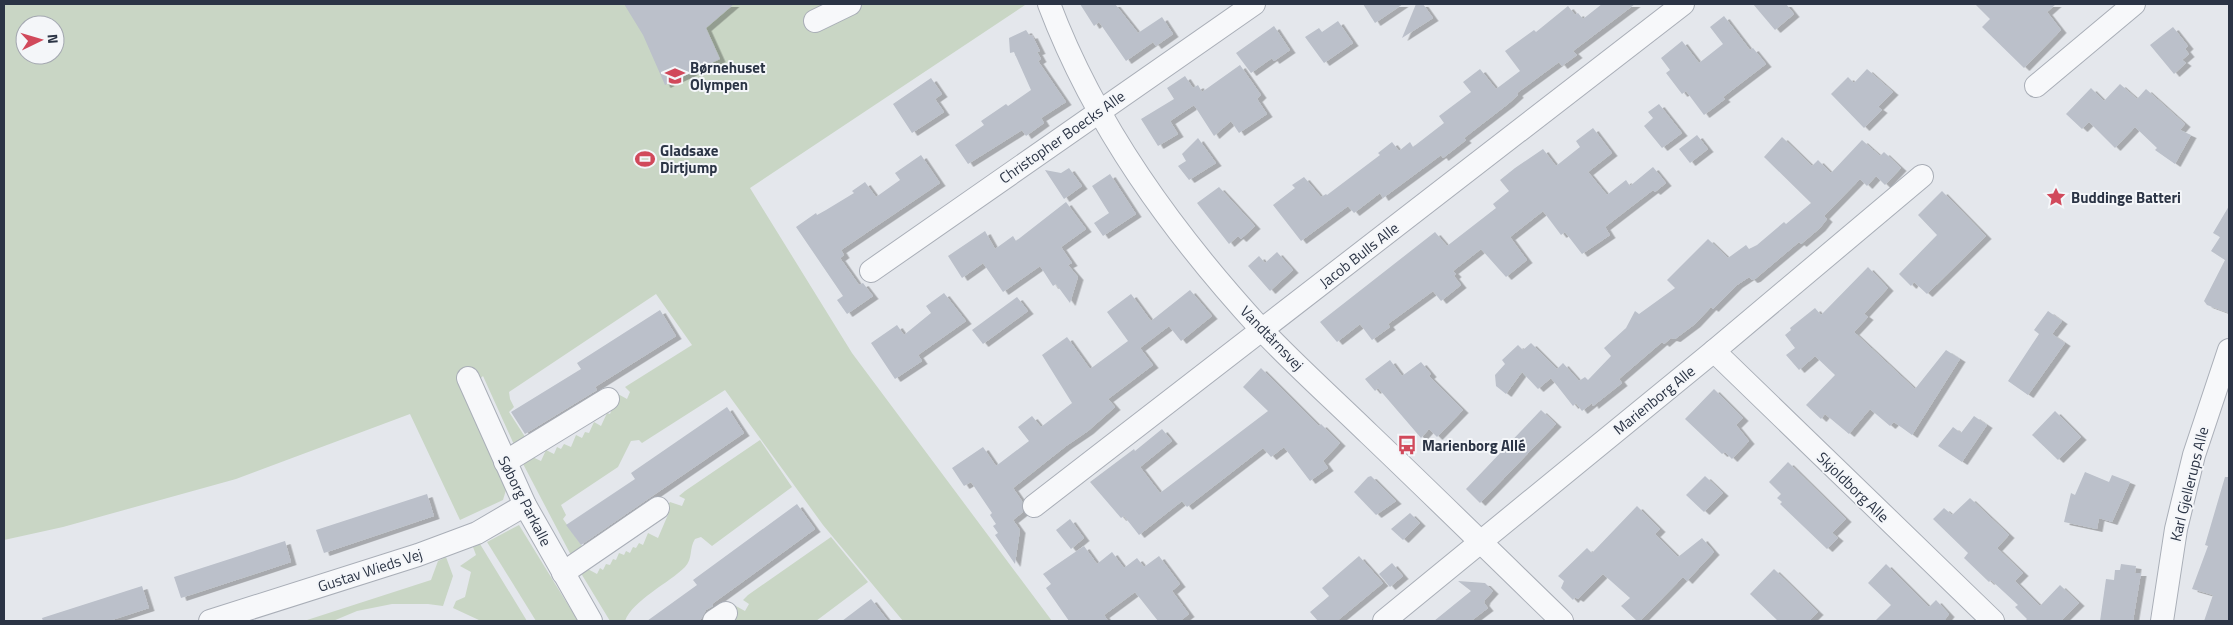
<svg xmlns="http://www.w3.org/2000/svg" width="2233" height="625" font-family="'Titillium Web',sans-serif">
  <defs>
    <filter id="shadow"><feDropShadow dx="5.5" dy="3" stdDeviation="0" flood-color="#0004"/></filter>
  </defs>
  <rect width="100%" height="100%" fill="#e4e7ec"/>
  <g fill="#c9d6c5" fill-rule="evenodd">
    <path d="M4 4H1024L1025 5 750 188 852 353 1052 621H903L823 525 725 390 642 443 639 440 631 441 618 467 561 505 566 515 563 519 584 549 574 561 521 460 526 454 541 461 546 450 554 454 557 447 561 449 564 444 571 447 576 435 582 438 585 432 589 433 594 422 601 426 607 413 610 414 618 394 627 399 630 392 625 387 692 345 656 294 509 392 510 399 514 407 509 412 529 443 516 449 483 376 465 393 506 490 503 500 460 520 410 414 236 479 63 527 4 540ZM25 25H55V55H25Z"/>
    <path d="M760 440 792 487 712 546 701 537 695 539C689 548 693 559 685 567 669 583 633 600 625 621H610L579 570 584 567 597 574 600 568 603 570 606 564 610 565 613 559 616 560 619 553 624 555 626 551 630 553 633 547 636 548 639 543 643 545 648 533 658 538 670 510 666 507 670 502 682 506 685 499 679 496 685 491Z"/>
    <path d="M519 525 578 621H536L487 542Z"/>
    <path d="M831 537 868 582 816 621H732L730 611 734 605 745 611 749 604 743 600 748 595Z"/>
    <path d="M480 544 527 621H481L453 608 456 601 465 597 471 572 460 566 476 555 473 547Z"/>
    <path d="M446 557 453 576 443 606 428 604H392L357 611 333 621H304L431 580 438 561Z"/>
  </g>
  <g fill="#bbc0ca" filter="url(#shadow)">
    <path d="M624 4H734L706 28 720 59 665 85 643 35Z"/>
    <path d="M1080 4H1115L1138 33 1162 17 1173 34 1156 46 1153 42 1126 61 1099 22 1094 26Z"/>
    <path d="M1363 4H1403L1375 23Z"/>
    <path d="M1416 4H1423L1433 18 1402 38Z"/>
    <path d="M1602 4H1635L1573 51 1577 55 1562 66 1559 62 1517 93 1518 95 1508 104 1464 138 1466 140 1443 158 1441 155 1383 198 1380 193 1354 213 1348 206 1301 241 1273 205 1295 188 1292 185 1304 177 1321 197 1326 194 1327 195 1380 155 1378 153 1392 142 1399 151 1410 142 1413 147 1444 123 1439 116 1471 92 1463 82 1480 69 1496 89 1520 71 1505 51 1534 30 1536 32 1568 6 1575 15 1578 13 1583 19Z"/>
    <path d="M1753 4H1786L1794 14 1775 30Z"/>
    <path d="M1975 4H2056L2047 12 2061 30 2024 68 1982 27 1990 19Z"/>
    <path d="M1724 16 1750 50 1753 48 1766 64 1723 97 1725 99 1704 115 1686 91 1682 94 1666 73 1670 70 1661 58 1682 41 1699 63 1723 44 1710 27Z"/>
    <path d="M1338 21 1353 43 1324 63 1305 37 1319 28 1322 32Z"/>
    <path d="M1274 26 1290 50 1274 61 1272 58 1251 73 1236 53Z"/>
    <path d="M2173 27 2188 46 2185 49 2189 54 2182 60 2186 63 2174 74 2150 45Z"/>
    <path d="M1026 30 1030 36 1032 35 1040 51 1037 52 1041 59 1038 61 1066 102 1041 118 1044 123 1026 136 1022 130 968 164 955 145 984 125 981 121 1006 104 1008 106 1031 90 1014 52 1010 53 1009 38Z"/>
    <path d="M1240 65 1261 95 1257 99 1267 114 1239 133 1231 121 1214 136 1194 105 1170 121 1178 134 1158 146 1141 119 1174 99 1167 88 1185 76 1193 88 1198 85 1202 92Z"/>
    <path d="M1867 69 1893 92 1878 107 1882 110 1864 128 1831 94 1848 77 1854 83Z"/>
    <path d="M931 78 942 94 935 99 944 112 912 133 893 104Z"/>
    <path d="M2120 84 2137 99 2146 89 2185 124 2180 130 2191 135 2175 164 2155 150 2157 148 2135 127 2115 148 2089 122 2082 129 2066 114 2091 88 2104 101Z"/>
    <path d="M1659 104 1682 133 1662 148 1644 126 1653 118 1648 112Z"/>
    <path d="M1593 128 1612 153 1588 172 1607 195 1626 180 1630 186 1653 167 1666 183 1655 192 1653 190 1605 227 1610 235 1582 254 1565 232 1561 235 1543 211 1510 237 1527 260 1506 277 1481 249 1453 271 1456 274 1454 276 1461 285 1441 301 1433 291 1388 324 1390 327 1372 340 1360 324 1337 342 1320 322 1435 232 1447 246 1496 208 1493 204 1509 191 1500 180 1515 168 1543 149 1556 166 1580 147 1576 141Z"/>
    <path d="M1697 135 1708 149 1690 163 1679 149Z"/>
    <path d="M1782 137 1812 166 1818 160 1831 173 1862 140 1880 156 1884 152 1901 168 1885 185 1876 176 1867 186 1860 179 1824 216 1827 219 1820 228 1801 244 1799 242 1755 279 1752 280 1749 277 1737 285 1713 309 1711 307 1695 324 1675 339 1671 338 1664 344 1662 342 1619 379 1622 383 1593 406 1592 403 1582 411 1576 403 1573 406 1551 378 1538 389 1522 372 1506 394 1496 386 1495 375 1505 364 1502 360 1518 345 1523 350 1531 343 1557 369 1563 363 1579 381 1585 377 1588 380 1611 356 1604 348 1626 328 1635 311 1639 314 1675 288 1667 280 1708 239 1728 258 1746 245 1749 249 1757 245 1784 222 1786 224 1811 203 1764 157Z"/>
    <path d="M1198 138 1216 163 1189 180 1178 166 1186 161 1182 154Z"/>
    <path d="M921 155 940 183 841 250 844 255 840 258 859 285 863 283 873 296 847 314 837 300 843 296 796 227 816 213 817 215 826 210 854 193 852 191 865 182 876 197 900 180 895 173Z"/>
    <path d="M1069 168 1082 186 1064 199 1045 170 1061 173Z"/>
    <path d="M1110 174 1136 214 1103 236 1094 223 1109 213 1092 186Z"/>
    <path d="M1219 187 1255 226 1241 239 1238 236 1229 244 1197 203Z"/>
    <path d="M1942 191 1986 236 1927 294 1914 282 1911 286 1899 274 1937 235 1918 215Z"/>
    <path d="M1066 202 1086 229 1061 247 1072 263 1068 265 1078 277 1070 303 1056 284 1053 286 1040 266 1003 292 983 263 962 278 948 256 985 231 995 249 1013 236 1016 241Z"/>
    <path d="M2229 206V313L2207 305 2204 301 2225 260 2211 251 2220 237 2213 233Z"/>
    <path d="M1277 252 1293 270 1270 291 1248 266 1259 256 1265 263Z"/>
    <path d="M1868 267 1888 288 1864 314 1868 317 1854 332 1915 389 1946 350 1960 359 1912 435 1894 422 1890 426 1870 409 1849 434 1825 414 1821 419 1806 405 1835 375 1815 356 1799 370 1786 355 1795 348 1785 335 1791 330 1790 328 1815 308 1821 315Z"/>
    <path d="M1190 290 1212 316 1181 341 1169 326 1140 348 1153 365 1108 399 1115 407 1088 431 1066 446 1013 488 1022 501 1023 512 1013 520 1020 530 1015 564 995 535 998 533 993 526 996 524 990 515 992 513 971 482 964 486 952 468 983 447 996 466 1029 441 1018 427 1032 416 1041 427 1072 403 1042 355 1067 337 1090 369 1128 341 1107 312 1131 294 1151 321Z"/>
    <path d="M944 293 966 321 918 355 922 361 895 379 871 343 897 325 904 335 931 313 926 306Z"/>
    <path d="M1017 297 1028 311 983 344 972 330Z"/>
    <path d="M660 310 676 336 595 387 597 390 525 434 511 412 581 369 577 363Z"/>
    <path d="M2048 311 2062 321 2052 334 2065 343 2028 395 2008 381 2039 334 2034 330Z"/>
    <path d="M1390 360 1402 376 1421 362 1431 374 1429 376 1463 410 1437 437 1429 429 1421 438 1378 388 1375 391 1365 379Z"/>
    <path d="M1261 368 1319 426 1321 424 1340 443 1323 461 1328 468 1310 481 1284 447 1271 457 1263 448 1187 507 1182 501 1139 535 1124 516 1121 518 1090 482 1134 449 1135 451 1162 429 1172 441 1140 467 1160 493 1268 411 1243 387Z"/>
    <path d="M1714 389 1743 418 1736 425 1749 441 1732 459 1725 452 1722 454 1685 419Z"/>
    <path d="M727 407 744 433 581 545 566 525 635 479 631 473Z"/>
    <path d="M1541 410 1556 424 1480 503 1466 489Z"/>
    <path d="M2055 411 2081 437 2058 460 2032 435Z"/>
    <path d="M1974 416 1987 425 1962 462 1938 446 1953 427 1961 433Z"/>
    <path d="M1788 462 1846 519 1832 533 1838 538 1827 549 1780 504 1782 502 1777 498 1781 494 1769 482Z"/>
    <path d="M2085 472 2109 482 2112 475 2130 482 2112 522 2099 518 2097 529 2064 522 2071 493 2075 495Z"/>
    <path d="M1371 476 1396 501 1376 515 1354 492 1368 477Z"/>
    <path d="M1705 476 1723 493 1704 512 1686 495Z"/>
    <path d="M2225 477H2229V621H2204L2213 595 2192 589 2208 546 2205 545Z"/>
    <path d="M427 494 434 516 324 553 316 530Z"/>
    <path d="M1970 498 2009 535 1997 548 2023 573 2015 581 2040 606 2060 585 2079 603 2061 621H2025L2027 619 2015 607 2018 605 1991 580 1989 582 1964 558 1968 553 1933 519 1944 508 1952 515Z"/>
    <path d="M797 504 815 529 712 604 713 606 706 610 701 619 698 621H647L697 585 693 580Z"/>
    <path d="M1637 506 1660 529 1655 534 1678 557 1702 538 1714 552 1687 581 1683 577 1640 621H1637L1621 606 1630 598 1603 574 1578 599 1575 597 1573 600 1561 588 1564 581 1558 576 1587 548 1592 553Z"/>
    <path d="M1410 513 1420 523 1403 540 1391 529Z"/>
    <path d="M1070 519 1084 538 1071 549 1056 530Z"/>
    <path d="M285 541 291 562 181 598 174 577Z"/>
    <path d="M1084 546 1097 564 1112 552 1124 568 1137 558 1144 567 1159 556 1180 584 1172 591 1189 614 1180 621H1158L1135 592 1104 615 1108 621H1069L1046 588 1051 584 1043 574Z"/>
    <path d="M1359 556 1383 583 1337 621H1318L1310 612 1329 596 1322 588Z"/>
    <path d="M1392 563 1403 576 1390 587 1379 574Z"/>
    <path d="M1886 564 1929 607 1936 600 1949 614 1944 621H1875L1891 605 1868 583Z"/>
    <path d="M2121 564 2136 566 2135 573H2141L2133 621H2100L2106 579 2114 580 2115 570H2120Z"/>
    <path d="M1774 569 1818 612 1809 621H1778L1750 594Z"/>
    <path d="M1458 581 1485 583 1493 591 1485 600 1484 603 1488 608 1471 621H1434L1471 591Z"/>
    <path d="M142 586 149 608 109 621H43L42 618Z"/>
    <path d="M871 599 888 621H842Z"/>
  </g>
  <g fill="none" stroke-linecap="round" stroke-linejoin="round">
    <defs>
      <g id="minor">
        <path d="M1049 4C1095 126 1173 233 1261 329 1295 365 1333 399 1369 434 1434 496 1498 559 1562 621"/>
        <path d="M815 21 850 4"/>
        <path d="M2036 86 2134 4"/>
        <path d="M871 271 1254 4"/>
        <path d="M1714 351 1993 621"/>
        <path d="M468 378 525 505 591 621"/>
        <path d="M505 462 608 399"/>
        <path d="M1034 506 1683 4"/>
        <path d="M563 573 658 508"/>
        <path d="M210 621 418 555 477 533 525 505"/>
        <path d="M714 621 726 613"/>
        <path d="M1384 621 1714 351 1922 176"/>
        <path d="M2162 621 2176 529 2194 455 2229 350"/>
      </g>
    </defs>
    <use href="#minor" stroke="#a9aeb7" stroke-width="24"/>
    <use href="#minor" stroke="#f7f8fa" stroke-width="22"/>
  </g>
  <defs>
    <symbol id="school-bare" viewBox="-9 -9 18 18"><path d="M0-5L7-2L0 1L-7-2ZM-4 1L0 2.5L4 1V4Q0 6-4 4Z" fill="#d1495b" stroke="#f4f6f9" stroke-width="2.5" paint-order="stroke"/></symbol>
    <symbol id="stadium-bare" viewBox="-9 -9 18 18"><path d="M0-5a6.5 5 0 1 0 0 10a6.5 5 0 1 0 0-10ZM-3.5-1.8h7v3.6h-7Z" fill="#d1495b" stroke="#f4f6f9" stroke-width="2.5" paint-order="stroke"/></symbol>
    <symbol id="sight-bare" viewBox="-9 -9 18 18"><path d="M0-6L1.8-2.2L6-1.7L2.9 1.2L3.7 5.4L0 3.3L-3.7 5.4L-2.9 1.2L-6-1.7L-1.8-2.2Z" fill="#d1495b" stroke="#f4f6f9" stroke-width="2.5" paint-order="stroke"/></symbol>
    <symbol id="bus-bare" viewBox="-9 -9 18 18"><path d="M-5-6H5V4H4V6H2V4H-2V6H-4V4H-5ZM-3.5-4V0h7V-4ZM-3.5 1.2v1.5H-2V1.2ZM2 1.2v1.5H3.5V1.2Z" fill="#d1495b" stroke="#f4f6f9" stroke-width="2.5" paint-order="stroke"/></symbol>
  </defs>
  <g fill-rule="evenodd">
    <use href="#school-bare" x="661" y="62" width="28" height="28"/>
    <use href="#stadium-bare" x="631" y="145" width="28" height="28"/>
    <use href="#sight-bare" x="2042" y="183" width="28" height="28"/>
    <use href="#bus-bare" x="1393" y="431" width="28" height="28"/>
  </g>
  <g text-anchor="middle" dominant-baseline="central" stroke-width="4" stroke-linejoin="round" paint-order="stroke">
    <g font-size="15" font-weight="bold" fill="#2b3445" stroke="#f4f6f9" text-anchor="start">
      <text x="690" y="67">Børnehuset<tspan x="690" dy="17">Olympen</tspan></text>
      <text x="660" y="150">Gladsaxe<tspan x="660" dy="17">Dirtjump</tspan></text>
      <text x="2071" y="197">Buddinge Batteri</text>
      <text x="1422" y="445">Marienborg Allé</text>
    </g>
    <g font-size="15" fill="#2b3445" stroke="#f4f6f9">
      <text transform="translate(1062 137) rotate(-35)">Christopher Boecks Alle</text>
      <text transform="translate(1359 255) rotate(-38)">Jacob Bulls Alle</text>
      <text transform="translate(1272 338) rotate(46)">Vandtårnsvej</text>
      <text transform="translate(1654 400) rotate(-39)">Marienborg Alle</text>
      <text transform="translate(2189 484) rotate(-76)">Karl Gjellerups Alle</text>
      <text transform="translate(1853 487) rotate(44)">Skjoldborg Alle</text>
      <text transform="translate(525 501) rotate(63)">Søborg Parkalle</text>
      <text transform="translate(370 570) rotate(-18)">Gustav Wieds Vej</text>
    </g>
  </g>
  <rect width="2233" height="625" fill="none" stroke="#2b3445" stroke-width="10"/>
  <g transform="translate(40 40) rotate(85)"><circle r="24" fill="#f4f6f9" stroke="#a4a8b1"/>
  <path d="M0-4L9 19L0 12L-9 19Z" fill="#d1495b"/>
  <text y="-8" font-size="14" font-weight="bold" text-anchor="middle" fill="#2b3445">N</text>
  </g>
</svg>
